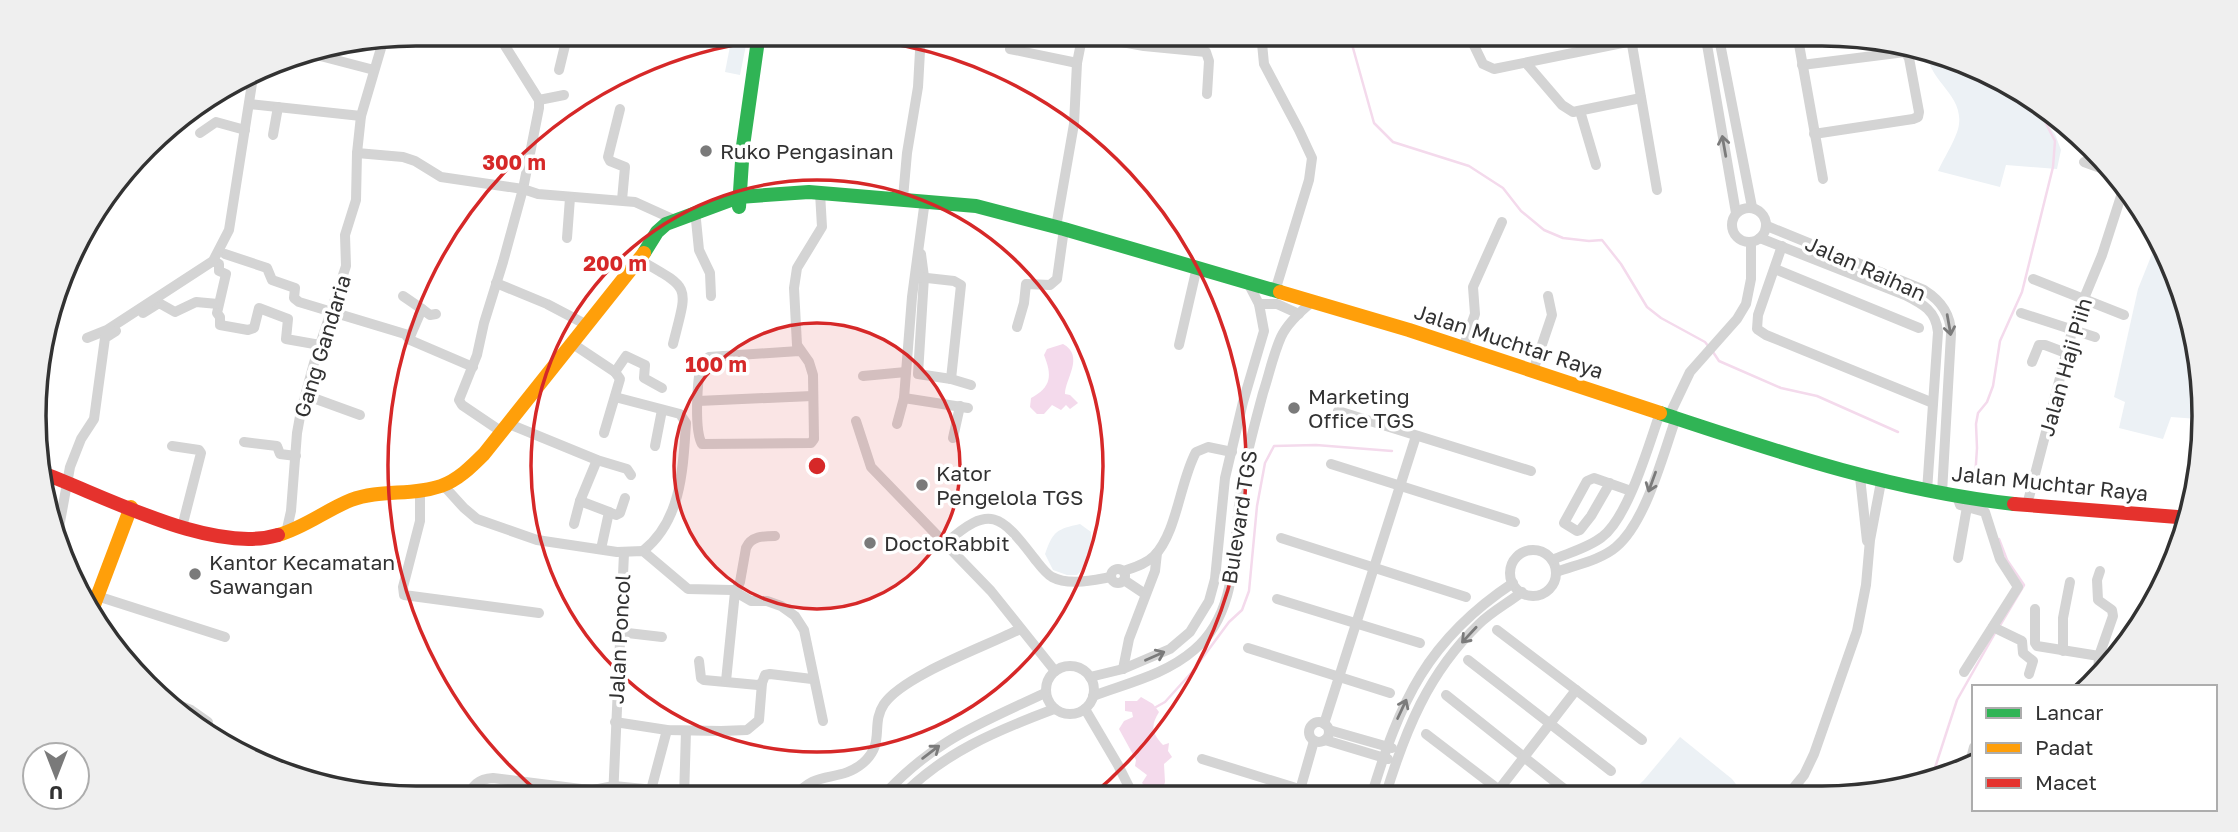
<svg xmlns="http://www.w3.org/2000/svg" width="2238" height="832" font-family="'Golos Text',sans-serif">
  <rect width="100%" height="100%" fill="#fff"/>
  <g fill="#ecf1f5">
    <path d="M731 41 746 45 740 75 725 72Z"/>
    <path d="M1927 49 2026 98 2055 134 2061 150 2057 169 2006 165 2000 187 1938 171C1944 158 1958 136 1959 124 1963 93 1926 80 1927 49Z"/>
    <path d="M2158 239 2202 366 2198 419 2171 417 2163 439 2119 428 2125 402 2114 397 2138 289Z"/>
    <path d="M1080 524 1091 532C1092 551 1091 562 1077 575H1067L1053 570 1045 554C1053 531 1057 529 1080 524Z"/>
    <path d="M1680 737 1732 779 1745 796H1627L1644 780Z"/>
  </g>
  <g fill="#f4daec">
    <path d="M1063 344C1085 356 1065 379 1065 394L1070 395 1078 403 1070 409 1066 405 1061 410 1052 405 1044 414H1037L1030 407 1031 398C1052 387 1052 375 1044 355L1047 349Z"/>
    <path d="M1141 697 1153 704 1159 712C1151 725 1151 732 1163 745L1169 743 1168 751 1172 757 1164 764 1165 782 1161 797H1156L1142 783 1147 775 1135 766 1136 760 1119 729 1124 721 1133 717 1132 712 1125 711V701H1137Z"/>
  </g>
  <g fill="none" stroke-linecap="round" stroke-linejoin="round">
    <g stroke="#f4daec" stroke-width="2.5">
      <path d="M1347 33 1353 48 1374 123 1393 142 1469 166 1503 188 1521 211 1544 230 1563 238 1589 241 1602 240 1621 264 1647 307 1661 318 1705 342 1709 347"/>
      <path d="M1713 352 1719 361 1781 388 1817 396 1898 432"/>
      <path d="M1981 486 1975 478 1977 448 1976 424 1978 413 1987 402 1993 386 2000 341 2022 292 2053 167 2055 141 2040 112 2030 100"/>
      <path d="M1999 539 2007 560 2024 585 1999 627"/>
      <path d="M1156 707 1165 702 1192 672 1229 622 1242 610 1249 591 1257 506 1265 463 1274 446 1316 445 1392 451"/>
      <path d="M1932 777 1957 700 1995 633"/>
    </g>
    <g stroke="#d4d4d4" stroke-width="10">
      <path d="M497 33 534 92 539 100V108L523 189 503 262 484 323 477 355 459 400 462 405 502 432"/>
      <path d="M745 33 758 38"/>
      <path d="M1261 33 1264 64 1299 130 1312 158 1309 180 1275 291"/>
      <path d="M1468 33 1483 64 1494 69 1632 41"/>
      <path d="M1630 33 1657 190"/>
      <path d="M1705 33 1736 213"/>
      <path d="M1718 33 1752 207"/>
      <path d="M1797 33 1823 179"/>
      <path d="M921 34 960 40"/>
      <path d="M1083 35 1144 46 1206 52 1209 61 1207 94"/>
      <path d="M1010 49 1077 63"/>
      <path d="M305 52 374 70"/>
      <path d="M1526 63 1562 105 1573 112 1641 98"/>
      <path d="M1802 65 1905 52 1909 58 1919 112 1918 117 1913 119 1814 134"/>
      <path d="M559 70 568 33"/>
      <path d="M539 100 564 95"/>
      <path d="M249 104 361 116"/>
      <path d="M620 109 608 157 610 161 625 167 622 200"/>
      <path d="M1580 111 1596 165"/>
      <path d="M200 133 216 122 245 130"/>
      <path d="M273 135 278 107"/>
      <path d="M357 153 403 157 415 161 441 177 523 189 538 194 635 202 677 221"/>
      <path d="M2084 162 2106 170"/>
      <path d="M903 198 907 153 918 87 921 33"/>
      <circle cx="1749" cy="225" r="17"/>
      <path d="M696 220 699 250 710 273 711 296"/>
      <path d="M1767 226 1924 290C1940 300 1951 314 1951 334L1942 493"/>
      <path d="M1056 227 1074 124 1077 63 1083 33"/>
      <path d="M567 238 570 198"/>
      <path d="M1760 238 1905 295C1923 304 1936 311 1938 332L1927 491"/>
      <path d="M1782 246 1758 315 1757 329 1766 335 1933 403"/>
      <path d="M225 254 267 268 272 280 295 288 294 298 299 302 405 334 410 340 473 367"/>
      <path d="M921 254 924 277 918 374 951 379 971 385"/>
      <path d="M638 259C692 290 688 284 673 344"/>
      <path d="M213 261 219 264V271L226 274 217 313 220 317V325L248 330 254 328 259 308 288 319 286 339 320 345"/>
      <path d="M1775 269 1919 328"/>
      <path d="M918 277 954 281 961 285 951 379"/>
      <path d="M2033 279 2124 315"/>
      <path d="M496 283 547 304 587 325"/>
      <path d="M403 296 422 309"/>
      <path d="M1259 304H1277L1299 314"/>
      <path d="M143 313 159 303 175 312 196 302 218 304"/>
      <path d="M2021 313 2095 337"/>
      <path d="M1017 327 1024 303 1026 284 1050 285 1057 279 1064 229"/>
      <path d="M87 338 107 330 213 261 229 230 253 77"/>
      <path d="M409 339 422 309 430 315 436 314"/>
      <path d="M573 344 615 372"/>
      <path d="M1179 345 1197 267"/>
      <path d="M1463 348 1475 314 1473 287 1502 222"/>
      <path d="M799 351 709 357 702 362C697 378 694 430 702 444L811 443 814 439 813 375 809 362 797 345 794 288 797 268 822 227 820 193"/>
      <path d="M2032 362 2039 345H2045L2066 353"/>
      <path d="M1533 371 1552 315 1548 296"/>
      <path d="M863 376 906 372"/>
      <path d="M305 395 360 415"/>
      <path d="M615 397 680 414 686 423C683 468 682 520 643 551"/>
      <path d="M904 398 968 408"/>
      <path d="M698 401 812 396"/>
      <path d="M1338 411 1531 471"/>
      <path d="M1669 416 1690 372 1737 319 1746 304 1751 279V242"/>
      <path d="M856 421 871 467 991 591 1055 671"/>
      <path d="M509 424 597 460 627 469 631 475"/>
      <path d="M897 424 904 398 912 297 925 200"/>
      <path d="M604 433 620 379 615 372 626 356 645 365 644 378 662 388"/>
      <path d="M953 438 960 406"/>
      <path d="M244 442 277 446 280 454 296 456"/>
      <path d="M172 446 199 450 201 453 182 527"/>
      <path d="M655 446 662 410"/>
      <path d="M1331 464 1515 522"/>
      <path d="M1860 477 1867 541"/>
      <path d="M1610 483 1591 516 1580 530 1577 531 1564 523 1587 481 1594 478 1631 491"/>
      <path d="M444 486 464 508 477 519 537 540 617 552 643 551 688 589 732 590 751 601H767L781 606 795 616 804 630 823 721"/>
      <path d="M420 491V521L403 587 404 595 539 613"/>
      <path d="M1957 496 1960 505 1985 512 2000 559 2018 587 1964 672"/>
      <path d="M580 501 609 512 601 549"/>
      <path d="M2027 505 2075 320 2102 255 2123 190"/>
      <path d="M609 512 616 515 620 513 625 498"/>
      <path d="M574 524 580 501 597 460"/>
      <path d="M58 533 70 467 81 439 94 419 105 338 116 331"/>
      <path d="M286 533 291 511 297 433 301 411 314 363 346 266 345 235 356 200 357 153 361 116 384 38"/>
      <path d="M1281 538 1466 597"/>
      <path d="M945 544C990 503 1001 515 1034 558 1039 564 1045 573 1052 577 1069 586 1093 580 1111 577"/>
      <circle cx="1533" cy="573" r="23"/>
      <path d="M1958 558 1967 507"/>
      <path d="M1552 560C1568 553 1588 548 1602 537 1628 518 1649 444 1660 413"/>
      <circle cx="1118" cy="576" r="7"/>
      <path d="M1124 571C1135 567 1146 564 1154 556 1177 533 1180 481 1196 452L1208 447 1232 452"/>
      <path d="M1556 572C1575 565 1601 560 1616 547 1646 522 1663 454 1676 418"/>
      <path d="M1124 580 1145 594"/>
      <path d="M97 596 225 637"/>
      <path d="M1277 599 1420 643"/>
      <path d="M2035 609V643L2037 646 2099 656"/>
      <path d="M1993 627 2022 641 2023 653 2033 661 2029 674"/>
      <path d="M1497 630 1642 740"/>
      <path d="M619 632 662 637"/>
      <path d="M1248 648 1390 693"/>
      <path d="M2063 651V618L2070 582"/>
      <path d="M1468 660 1611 771"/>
      <path d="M699 661 701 678 704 680 758 685 762 683 765 675 770 674 812 679"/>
      <circle cx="1070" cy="690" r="24"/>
      <path d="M1123 669 1129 639 1155 571 1157 553"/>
      <path d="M1090 677 1123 669 1170 649 1190 632 1209 601 1215 579 1225 478 1243 402 1264 331 1259 304 1248 283"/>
      <path d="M2098 677 2099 656 2113 616 2112 610 2098 600 2097 580 2100 571"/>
      <path d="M726 681 735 592 740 582 746 548C751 536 763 536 775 536"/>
      <path d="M1446 695 1573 796"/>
      <path d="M1093 696C1127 683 1165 675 1194 650 1238 613 1233 549 1240 497 1244 462 1254 427 1263 393 1269 375 1273 355 1281 337 1287 324 1301 311 1312 302"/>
      <path d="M165 700 191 710 208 722"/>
      <path d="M1085 709 1118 765 1134 797"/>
      <path d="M615 722 667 730 721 731 747 730 759 720 762 683"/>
      <circle cx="1319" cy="732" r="10"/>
      <path d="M1324 724 1416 436"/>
      <path d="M1329 730 1392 748"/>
      <path d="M1426 734 1507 796"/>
      <path d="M1325 740 1388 759"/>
      <path d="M1202 759 1325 797"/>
      <path d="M1969 766 1974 747"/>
      <path d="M651 790 667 730"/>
      <path d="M1407 791 1413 796"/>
      <path d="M1494 796 1576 690"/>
      <path d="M1787 796 1804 775 1814 754 1857 631 1866 585 1870 540 1881 482"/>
      <path d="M1298 797 1314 741"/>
      <path d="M1371 797C1400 701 1427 640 1513 583"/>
      <path d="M1385 797C1405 731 1428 673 1479 624 1491 612 1508 603 1522 592"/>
      <path d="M613 798 624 553"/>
      <path d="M684 798 686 731"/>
      <path d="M794 798C816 768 838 784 863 763 886 743 870 725 884 704 904 675 987 646 1020 629"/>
      <path d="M881 798C932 741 979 724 1045 693"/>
      <path d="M900 798C942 753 998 730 1054 709"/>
      <path d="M466 799C473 785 478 779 493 778L581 789 593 790 614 786 684 793"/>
    </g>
    <g stroke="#30b455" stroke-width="14">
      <path d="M739 207 743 146 759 33"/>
      <path d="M644 253 657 232 666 224 739 197 809 192 976 206 1064 229 1280 292"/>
      <path d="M1660 413C1778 452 1889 490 2014 504"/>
    </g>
    <g stroke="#ff9f0a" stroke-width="14">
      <path d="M1280 292 1409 330 1660 413"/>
      <path d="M278 535C304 528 326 510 351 500 380 489 412 496 441 486 458 480 471 467 484 454L644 253"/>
      <path d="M91 613 131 507"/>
    </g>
    <g stroke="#e5322d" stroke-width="14">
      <path d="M40 472C103 495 212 555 278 535"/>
      <path d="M2014 504 2190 518"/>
    </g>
  </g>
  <defs><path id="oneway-shaft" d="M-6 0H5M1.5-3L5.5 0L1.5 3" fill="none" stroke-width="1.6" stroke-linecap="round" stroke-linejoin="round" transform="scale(1.75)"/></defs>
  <g stroke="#7b7b7b">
    <use href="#oneway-shaft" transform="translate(1724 146) rotate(-100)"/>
    <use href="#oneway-shaft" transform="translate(1949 325) rotate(80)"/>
    <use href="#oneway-shaft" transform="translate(1652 482) rotate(110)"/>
    <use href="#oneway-shaft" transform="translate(1469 635) rotate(133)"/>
    <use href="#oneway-shaft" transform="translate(1155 656) rotate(-24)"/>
    <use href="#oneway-shaft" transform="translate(1402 709) rotate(-65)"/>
    <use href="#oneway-shaft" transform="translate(931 752) rotate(-37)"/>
  </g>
  <circle cx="817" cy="466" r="143" fill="#d62828" fill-opacity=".12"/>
  <g fill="none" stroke="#d62828" stroke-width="3.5">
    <circle cx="817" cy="466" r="143"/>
    <circle cx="817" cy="466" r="286"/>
    <path d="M544 797A429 429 0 1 1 1090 797"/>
  </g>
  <g fill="#7a7a7a" stroke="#fff" stroke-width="2.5">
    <circle cx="706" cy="151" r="7"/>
    <circle cx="1294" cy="408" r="7"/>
    <circle cx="922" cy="485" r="7"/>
    <circle cx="870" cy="543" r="7"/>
    <circle cx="195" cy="574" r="7"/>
  </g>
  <g text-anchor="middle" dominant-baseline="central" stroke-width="7" stroke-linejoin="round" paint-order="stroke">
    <g font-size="21" fill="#323232" stroke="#fff" text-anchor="start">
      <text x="720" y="151">Ruko Pengasinan</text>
      <text x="1308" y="396">Marketing<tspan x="1308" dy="24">Office TGS</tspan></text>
      <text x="936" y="473">Kator<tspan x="936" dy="24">Pengelola TGS</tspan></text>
      <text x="884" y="543">DoctoRabbit</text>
      <text x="209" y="562">Kantor Kecamatan<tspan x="209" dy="24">Sawangan</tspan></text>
    </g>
    <g font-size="21" fill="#323232" stroke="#fff">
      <text transform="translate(1866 268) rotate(24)">Jalan Raihan</text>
      <text transform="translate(1509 341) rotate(18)">Jalan Muchtar Raya</text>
      <text transform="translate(322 346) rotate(-73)">Gang Gandaria</text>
      <text transform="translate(2065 367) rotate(-74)">Jalan Haji Piih</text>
      <text transform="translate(2050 483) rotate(6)">Jalan Muchtar Raya</text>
      <text transform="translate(1239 517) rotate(-81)">Bulevard TGS</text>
      <text transform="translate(619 639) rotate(-87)">Jalan Poncol</text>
    </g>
  </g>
  <path d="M0 0H2238V832H0ZM416 46H1822A370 370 0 0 1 2192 416V416A370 370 0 0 1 1822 786H416A370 370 0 0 1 46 416V416A370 370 0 0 1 416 46Z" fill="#efefef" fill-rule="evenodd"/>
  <path fill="none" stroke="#323232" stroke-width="3.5" d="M416 46H1822A370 370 0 0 1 2192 416V416A370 370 0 0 1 1822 786H416A370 370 0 0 1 46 416V416A370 370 0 0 1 416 46Z"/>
  <circle cx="817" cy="466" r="10" fill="#d62828" stroke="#fff" stroke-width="3.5"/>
  <g font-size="21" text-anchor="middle" font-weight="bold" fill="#d62828" stroke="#fff" stroke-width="7" stroke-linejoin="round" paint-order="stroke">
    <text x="514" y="170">300 m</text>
    <text x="615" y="271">200 m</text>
    <text x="716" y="372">100 m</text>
  </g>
  <rect x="1972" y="685" width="245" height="126" fill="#ffffff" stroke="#adadad" stroke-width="2"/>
  <rect x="1986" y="708" width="35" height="10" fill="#30b455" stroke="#adadad" stroke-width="2"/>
  <text x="2035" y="720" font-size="21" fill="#323232">Lancar</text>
  <rect x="1986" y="743" width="35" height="10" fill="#ff9f0a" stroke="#adadad" stroke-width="2"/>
  <text x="2035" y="755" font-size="21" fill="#323232">Padat</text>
  <rect x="1986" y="778" width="35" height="10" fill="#e5322d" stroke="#adadad" stroke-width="2"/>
  <text x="2035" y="790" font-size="21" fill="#323232">Macet</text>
  <g transform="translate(56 776) rotate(180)"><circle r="33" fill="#ffffff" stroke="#adadad" stroke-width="2"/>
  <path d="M0-5L12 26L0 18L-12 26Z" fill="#7a7a7a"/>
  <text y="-10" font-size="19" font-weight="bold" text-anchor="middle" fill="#323232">U</text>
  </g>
</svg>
